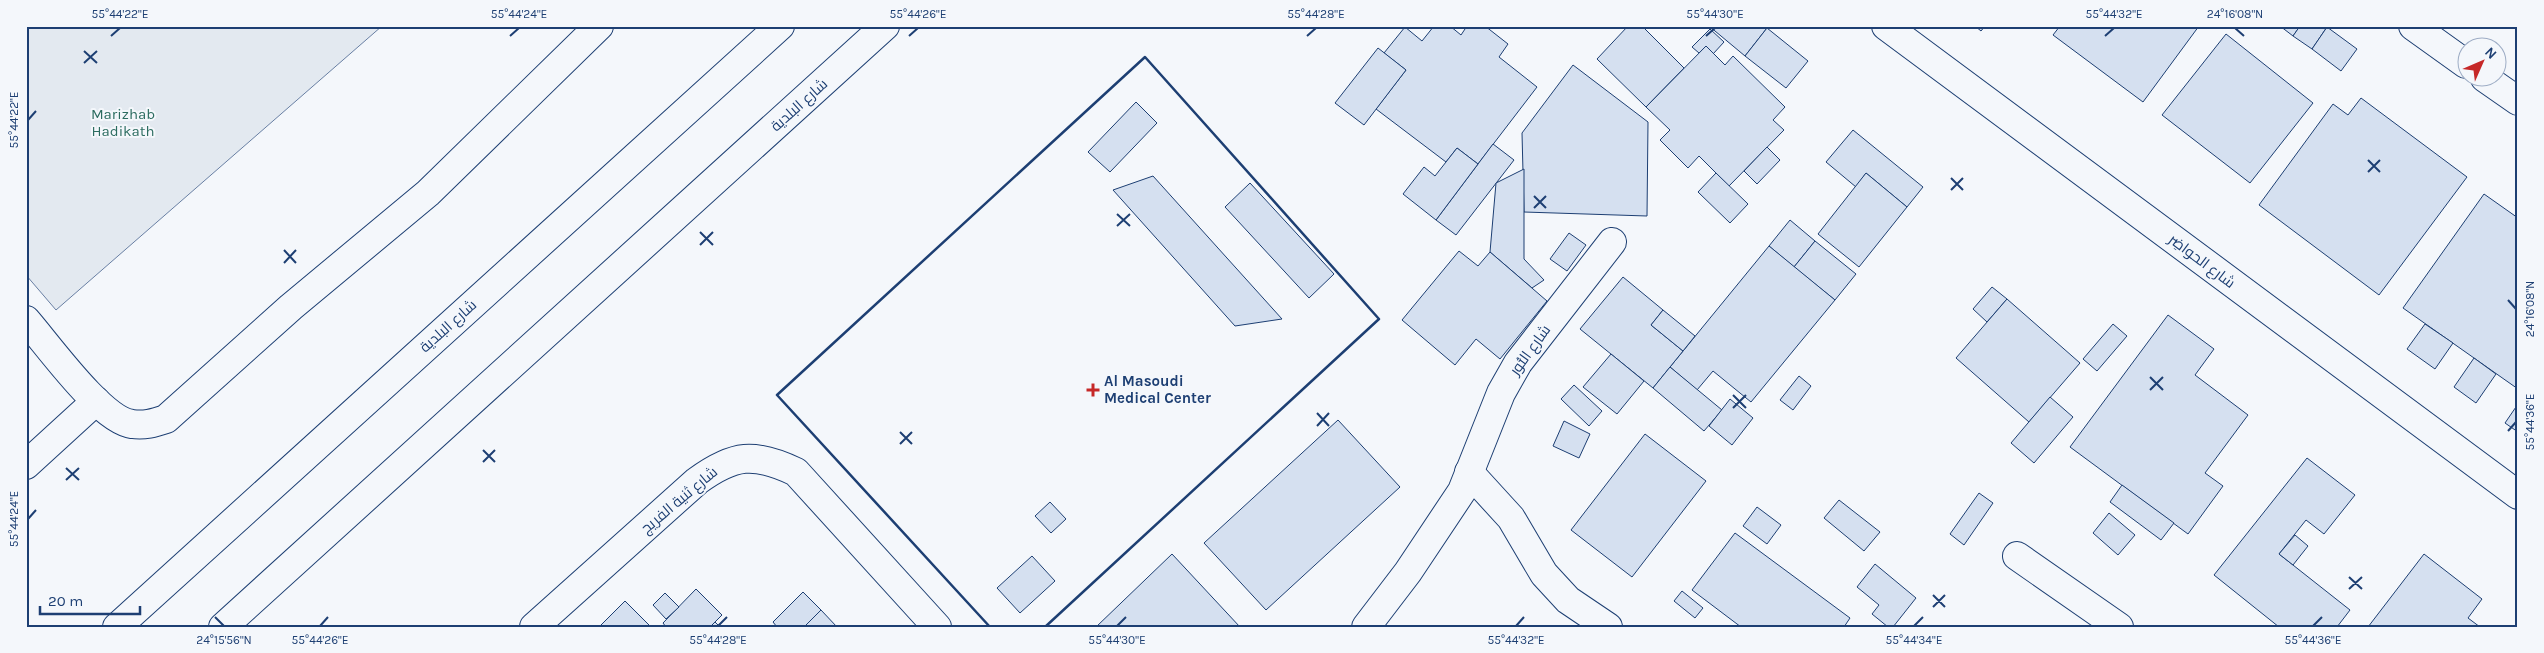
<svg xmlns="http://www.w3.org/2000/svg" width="2544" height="653" font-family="Karla,Cairo,sans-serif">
  <rect width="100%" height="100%" fill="#f4f7fb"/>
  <path fill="#e3e9f0" stroke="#687fa3" d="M26 26H382L56 310 26 275Z"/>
  <g fill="#d5e0f0" stroke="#1d3f73">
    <path d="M1434 26H1450L1461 35 1467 26H1485L1508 44 1499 57 1537 87 1478 164 1457 148 1446 162 1376 109 1406 70 1384 53 1405 27 1422 41Z"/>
    <path d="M1628 26H1642L1684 68 1646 107 1597 59Z"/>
    <path d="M1709 26H1766L1767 28 1745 56Z"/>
    <path d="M1975 26H1985L1981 31Z"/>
    <path d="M2060 26H2199L2143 102 2053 35Z"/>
    <path d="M2280 26H2300L2293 36Z"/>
    <path d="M2300 26H2326L2327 27 2312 49 2293 36Z"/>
    <path d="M2327 27 2357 49 2341 71 2312 49Z"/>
    <path d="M1767 28 1808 61 1786 88 1745 56Z"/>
    <path d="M1710 29 1724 42 1713 54 1706 46 1699 53 1692 47Z"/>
    <path d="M2226 34 2313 103 2250 183 2162 115Z"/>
    <path d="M1706 46 1725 65 1733 56 1785 107 1773 120 1784 130 1729 186 1699 156 1688 168 1660 140 1670 130 1646 107Z"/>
    <path d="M1378 48 1406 70 1364 125 1335 103Z"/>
    <path d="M1573 65 1648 122 1647 216 1524 212 1522 133Z"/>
    <path d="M2361 98 2467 177 2379 295 2259 205 2333 104 2348 115Z"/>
    <path d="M1136 102 1157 123 1110 172 1088 152Z"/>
    <path d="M1853 130 1923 187 1907 207 1866 173 1856 187 1826 162Z"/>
    <path d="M1493 144 1514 160 1456 235 1436 220Z"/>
    <path d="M1767 147 1780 160 1757 184 1744 171Z"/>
    <path d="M1457 148 1478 164 1436 220 1403 194 1424 167 1435 176Z"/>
    <path d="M1524 169V259L1544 280 1532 288 1490 252 1496 183Z"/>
    <path d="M1716 173 1748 204 1730 223 1698 192Z"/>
    <path d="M1866 173 1907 207 1859 267 1818 234Z"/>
    <path d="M1153 176 1282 319 1235 326 1113 190Z"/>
    <path d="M1250 183 1334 274 1309 298 1225 207Z"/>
    <path d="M2484 194 2518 218V389L2403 308Z"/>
    <path d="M1790 220 1815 241 1794 267 1769 246Z"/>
    <path d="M1569 233 1586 245 1567 271 1550 259Z"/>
    <path d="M1815 241 1856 274 1835 300 1794 267Z"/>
    <path d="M1769 246 1835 300 1751 402 1713 371 1697 390 1670 367Z"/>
    <path d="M1459 251 1478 266 1490 252 1547 301 1500 359 1476 339 1455 365 1402 320Z"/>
    <path d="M1623 277 1663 310 1651 325 1683 351 1653 388 1580 329Z"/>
    <path d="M1992 287 2007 299 1987 322 1973 309Z"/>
    <path d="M2007 299 2080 363 2029 422 1956 358Z"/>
    <path d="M1663 310 1695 336 1683 351 1651 325Z"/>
    <path d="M2168 315 2214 349 2195 375 2248 415 2205 473 2223 486 2188 534 2070 447Z"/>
    <path d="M2113 324 2127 336 2097 371 2083 359Z"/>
    <path d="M2425 324 2453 343 2435 369 2407 349Z"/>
    <path d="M1611 354 1644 381 1617 414 1583 387Z"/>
    <path d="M2474 358 2496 374 2476 403 2454 387Z"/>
    <path d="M1670 367 1722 410 1704 431 1653 388Z"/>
    <path d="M1799 376 1811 386 1793 410 1780 400Z"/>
    <path d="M1574 385 1602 411 1589 426 1561 399Z"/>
    <path d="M2050 397 2073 417 2034 463 2011 443Z"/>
    <path d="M1730 399 1753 418 1732 445 1709 426Z"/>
    <path d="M2518 404V432L2505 423Z"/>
    <path d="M1338 420 1400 487 1266 610 1204 543Z"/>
    <path d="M1564 421 1590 434 1579 458 1553 446Z"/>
    <path d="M1645 434 1706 481 1632 577 1571 530Z"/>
    <path d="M2307 458 2355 495 2324 534 2306 520 2279 554 2350 610 2337 627H2279L2214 575Z"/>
    <path d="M2122 485 2174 523 2161 540 2110 502Z"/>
    <path d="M1979 493 1993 503 1964 545 1950 534Z"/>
    <path d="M1839 500 1880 532 1864 551 1824 518Z"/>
    <path d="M1050 502 1066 519 1051 533 1035 516Z"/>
    <path d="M1757 507 1781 525 1767 544 1743 526Z"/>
    <path d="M2109 513 2135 535 2118 555 2093 533Z"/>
    <path d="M1735 533 1850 618 1844 627H1741L1692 590Z"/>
    <path d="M2295 535 2308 546 2293 565 2279 554Z"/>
    <path d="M1172 554 1240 627H1096Z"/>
    <path d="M2424 554 2482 599 2468 618 2480 627H2368Z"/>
    <path d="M1032 556 1055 581 1020 613 997 588Z"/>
    <path d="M1875 564 1916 598 1893 627H1888L1872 614 1879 605 1857 587Z"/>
    <path d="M696 589 722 615 710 627H666L663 623Z"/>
    <path d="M1682 591 1703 608 1695 618 1674 601Z"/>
    <path d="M803 592 821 610 804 627H777L773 622Z"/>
    <path d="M665 593 679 607 666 619 653 605Z"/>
    <path d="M625 601 651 627H599Z"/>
    <path d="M821 610 837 627H804Z"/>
    <path d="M715 622 720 627H710Z"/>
  </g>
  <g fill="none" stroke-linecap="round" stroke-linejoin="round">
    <defs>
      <g id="minor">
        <path d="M1886 26 2518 495"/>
        <path d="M2413 26 2466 64"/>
        <path d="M2485 78 2518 101"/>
        <path d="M26 320C48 345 101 420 132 424 144 426 154 423 166 419L291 307 428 193 599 26"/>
        <path d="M26 465 96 401"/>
        <path d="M1469 472 1511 518 1544 574 1568 600 1608 627"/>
        <path d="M2017 556 2119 627"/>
        <path d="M534 627 697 481C734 454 754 452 796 472L937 627"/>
        <path d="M1366 627 1408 572 1462 491 1501 393 1518 363 1612 242"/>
      </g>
      <g id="major">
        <path d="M117 627 780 26"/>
        <path d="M223 627 885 26"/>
      </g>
    </defs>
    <use href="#minor" stroke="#1d3f73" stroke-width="30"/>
    <use href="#major" stroke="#1d3f73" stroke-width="30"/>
    <use href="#minor" stroke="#f4f7fb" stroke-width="28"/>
    <use href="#major" stroke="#f4f7fb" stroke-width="28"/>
    <path stroke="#1d3f73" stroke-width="2.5" d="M990 627 777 395 1145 57 1379 319 1045 627"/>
  </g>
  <path fill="none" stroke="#1d3f73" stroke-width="2" d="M2235 28 2244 36M111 36 120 28M510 36 519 28M909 36 918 28M1307 36 1316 28M1706 36 1715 28M2105 36 2114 28M84 51 97 63M84 63 97 51M28 120 36 111M2368 160 2380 172M2368 172 2380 160M1951 178 1963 190M1951 190 1963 178M1534 196 1546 208M1534 208 1546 196M1117 214 1130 226M1117 226 1130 214M700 232 713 245M700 245 713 232M284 250 296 263M284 263 296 250M2508 300 2516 309M2150 377 2163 390M2150 390 2163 377M1733 395 1746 408M1733 408 1746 395M1317 413 1329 426M1317 426 1329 413M2508 431 2516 422M900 432 912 444M900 444 912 432M483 450 495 462M483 462 495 450M66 468 79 480M66 480 79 468M28 519 36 510M2349 577 2362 589M2349 589 2362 577M1933 595 1945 607M1933 607 1945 595M215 617 224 626M320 626 328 617M718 626 727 617M1117 626 1126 617M1516 626 1524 617M1914 626 1923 617M2313 626 2322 617"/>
  <path fill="#c62828" stroke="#f4f7fb" stroke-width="2" d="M1090.5 382.5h5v5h5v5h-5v5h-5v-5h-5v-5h5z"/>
  <g text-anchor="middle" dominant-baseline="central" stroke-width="4" stroke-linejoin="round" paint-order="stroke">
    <g font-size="15" fill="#1d3f73" stroke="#f4f7fb">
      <text transform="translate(799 105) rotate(-42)">شارع البلدية</text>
      <text transform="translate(2202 261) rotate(37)">شارع الحواضِر</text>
      <text transform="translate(448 326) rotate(-42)">شارع البلدية</text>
      <text transform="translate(1530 350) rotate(-54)">شارع النُّور</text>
      <text transform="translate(679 500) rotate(-40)">شارع ثنية الفريج</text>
    </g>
    <g font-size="15" fill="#2c6c60" stroke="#f4f7fb">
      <text x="123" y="114">Marizhab<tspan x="123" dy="17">Hadikath</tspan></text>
    </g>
    <g font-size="15" font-weight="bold" fill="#1d3f73" stroke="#f4f7fb" text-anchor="start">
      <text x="1104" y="381">Al Masoudi<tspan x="1104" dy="17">Medical Center</tspan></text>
    </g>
  </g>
  <rect width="2544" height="653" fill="none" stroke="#f4f7fb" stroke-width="55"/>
  <g transform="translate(2482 62) rotate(45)"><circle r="24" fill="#f4f7fb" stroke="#9eadc5"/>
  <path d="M0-4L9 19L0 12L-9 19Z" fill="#c62828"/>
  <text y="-8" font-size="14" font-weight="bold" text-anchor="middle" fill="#1d3f73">N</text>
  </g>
  <path d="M40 606v8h100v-8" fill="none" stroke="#1d3f73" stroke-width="2.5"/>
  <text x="48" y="606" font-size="15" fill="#1d3f73" stroke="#f4f7fb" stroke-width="4" paint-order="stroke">20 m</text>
  <rect x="28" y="28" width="2488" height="598" fill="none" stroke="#1d3f73" stroke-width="2"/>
  <g font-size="12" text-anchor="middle" fill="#1d3f73">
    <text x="120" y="18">55°44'22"E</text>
    <text x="519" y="18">55°44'24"E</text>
    <text x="918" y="18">55°44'26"E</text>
    <text x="1316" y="18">55°44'28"E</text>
    <text x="1715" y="18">55°44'30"E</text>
    <text x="2114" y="18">55°44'32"E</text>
    <text x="2235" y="18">24°16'08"N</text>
    <text transform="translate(14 120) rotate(-90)" y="4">55°44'22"E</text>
    <text transform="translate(2530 309) rotate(-90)" y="4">24°16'08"N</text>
    <text transform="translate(2530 422) rotate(-90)" y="4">55°44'36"E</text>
    <text transform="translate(14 519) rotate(-90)" y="4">55°44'24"E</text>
    <text x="224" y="644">24°15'56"N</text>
    <text x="320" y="644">55°44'26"E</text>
    <text x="718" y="644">55°44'28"E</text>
    <text x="1117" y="644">55°44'30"E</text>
    <text x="1516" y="644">55°44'32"E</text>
    <text x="1914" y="644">55°44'34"E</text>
    <text x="2313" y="644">55°44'36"E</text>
  </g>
</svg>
